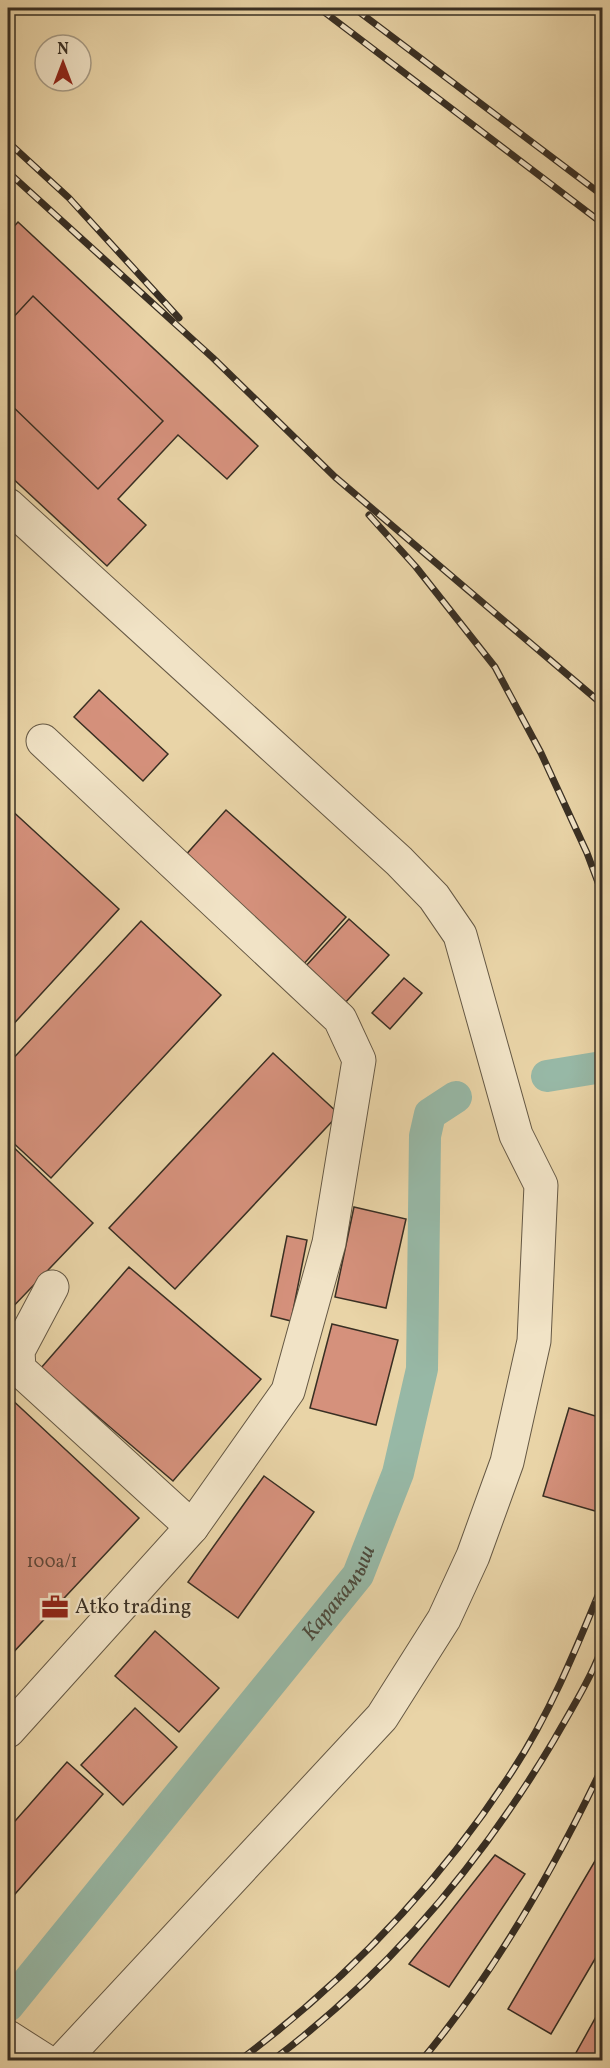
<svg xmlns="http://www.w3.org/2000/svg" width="610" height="2068" font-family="Vollkorn,serif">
  <rect width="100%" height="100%" fill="#e9d4a7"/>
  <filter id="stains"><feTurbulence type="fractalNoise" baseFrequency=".00333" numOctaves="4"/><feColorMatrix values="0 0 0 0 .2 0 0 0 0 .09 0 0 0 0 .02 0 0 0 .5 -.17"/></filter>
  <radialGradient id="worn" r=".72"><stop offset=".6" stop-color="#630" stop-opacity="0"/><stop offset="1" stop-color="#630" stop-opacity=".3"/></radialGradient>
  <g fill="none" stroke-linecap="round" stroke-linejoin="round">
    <g stroke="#97b8a6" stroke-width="32">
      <path d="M547 1076 602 1067"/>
      <path id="s1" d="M8 2006 358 1575 398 1473 422 1369 425 1136 430 1114 456 1097"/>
    </g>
  </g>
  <g fill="#d5917c" stroke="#392f23" stroke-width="1.5">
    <path d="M18 222 258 446 227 479 178 435 118 499 146 525 107 566 8 474V233Z"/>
    <path d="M33 296 163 421 98 489 8 402V323Z"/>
    <path d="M99 690 168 754 143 781 74 717Z"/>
    <path d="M8 807 119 909 8 1030Z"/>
    <path d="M226 810 346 917 302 966 183 858Z"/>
    <path d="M349 919 389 955 344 1004 304 968Z"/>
    <path d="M141 921 221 995 51 1178 8 1138V1064Z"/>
    <path d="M404 978 422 993 390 1029 372 1013Z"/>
    <path d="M273 1053 339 1114 175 1289 109 1228Z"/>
    <path d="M8 1142 93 1223 8 1312Z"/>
    <path d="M354 1207 406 1219 386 1308 335 1297Z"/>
    <path d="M287 1236 307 1240 291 1321 271 1316Z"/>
    <path d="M129 1267 261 1379 173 1481 41 1368Z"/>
    <path d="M332 1324 398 1340 376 1425 310 1408Z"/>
    <path d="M8 1396 139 1518 8 1658Z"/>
    <path d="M569 1408 602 1418V1513L543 1496Z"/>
    <path d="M264 1476 314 1512 238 1618 188 1582Z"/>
    <path d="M155 1631 219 1688 179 1732 115 1676Z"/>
    <path d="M135 1708 177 1747 123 1805 81 1765Z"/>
    <path d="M67 1762 103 1794 8 1902V1829Z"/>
    <path d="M602 1849V1947L551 2034 508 2009Z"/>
    <path d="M495 1855 525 1874 449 1987 409 1964Z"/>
    <path d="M602 2006V2060H572Z"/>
  </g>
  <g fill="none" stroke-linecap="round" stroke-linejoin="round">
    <defs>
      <g id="minor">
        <path d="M8 505 399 861 434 897 460 935 516 1135 541 1185 534 1341 507 1462 473 1556 444 1619 382 1717 63 2060"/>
        <path d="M52 1287 18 1351 19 1369 192 1527"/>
        <path d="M8 1731 192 1527 288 1391 329 1243 359 1060 340 1019 43 741"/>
        <path d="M8 2037 44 2060"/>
      </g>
    </defs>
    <use href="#minor" stroke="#655844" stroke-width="35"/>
    <use href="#minor" stroke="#f1e3c6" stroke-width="33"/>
    <defs>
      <g id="rail">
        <path d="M319 8 602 223"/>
        <path d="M354 8 602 195"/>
        <path d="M8 142 69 198 179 318"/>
        <path d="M8 172 213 358 335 477 602 704"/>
        <path d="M369 515 416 567 495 667 541 753 587 853 602 893"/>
        <path d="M240 2060C347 1980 440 1883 513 1770 550 1713 576 1649 602 1586"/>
        <path d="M273 2060C387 1974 481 1863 554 1740 571 1710 590 1680 602 1648"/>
        <path d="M422 2060C495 1972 553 1871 602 1768"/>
      </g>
    </defs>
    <use href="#rail" stroke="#392f23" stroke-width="7"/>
    <use href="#rail" stroke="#f1e3c6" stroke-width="4.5" stroke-dasharray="14" stroke-linecap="butt"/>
  </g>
  <defs>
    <symbol id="office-bare" viewBox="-9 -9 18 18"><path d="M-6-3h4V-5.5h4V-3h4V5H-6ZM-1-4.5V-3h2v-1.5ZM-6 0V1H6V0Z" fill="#8f2418" stroke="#f1e3c6" stroke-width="2.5" paint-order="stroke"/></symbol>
  </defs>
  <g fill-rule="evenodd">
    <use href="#office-bare" x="36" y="1588" width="38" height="38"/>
  </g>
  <g text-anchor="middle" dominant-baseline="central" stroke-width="4.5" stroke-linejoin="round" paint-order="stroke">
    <g font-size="18" fill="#604839">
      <text x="52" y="1562">100a/1</text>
    </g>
    <g font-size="21" fill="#392f23" stroke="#f1e3c6" text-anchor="start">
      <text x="75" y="1607">Atko trading</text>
    </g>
    <g font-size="22" font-style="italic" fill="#4c4a3d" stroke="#f1e3c6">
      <text stroke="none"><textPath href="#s1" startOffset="530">Каракамыш</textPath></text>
    </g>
  </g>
  <rect width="610" height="2068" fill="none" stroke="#e9d4a7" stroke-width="30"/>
  <rect x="9" y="9" width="592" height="2050" fill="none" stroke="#392f23" stroke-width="3"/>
  <rect x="15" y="15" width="580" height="2038" fill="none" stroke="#392f23" stroke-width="1.5"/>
  <g transform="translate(63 63)"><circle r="28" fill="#f1e3c6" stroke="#a79b85" stroke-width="1.5"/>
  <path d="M0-4.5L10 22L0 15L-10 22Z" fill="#8f2418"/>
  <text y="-9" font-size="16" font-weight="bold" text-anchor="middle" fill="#392f23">N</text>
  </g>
  <rect width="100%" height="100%" filter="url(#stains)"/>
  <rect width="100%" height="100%" fill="url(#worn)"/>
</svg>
